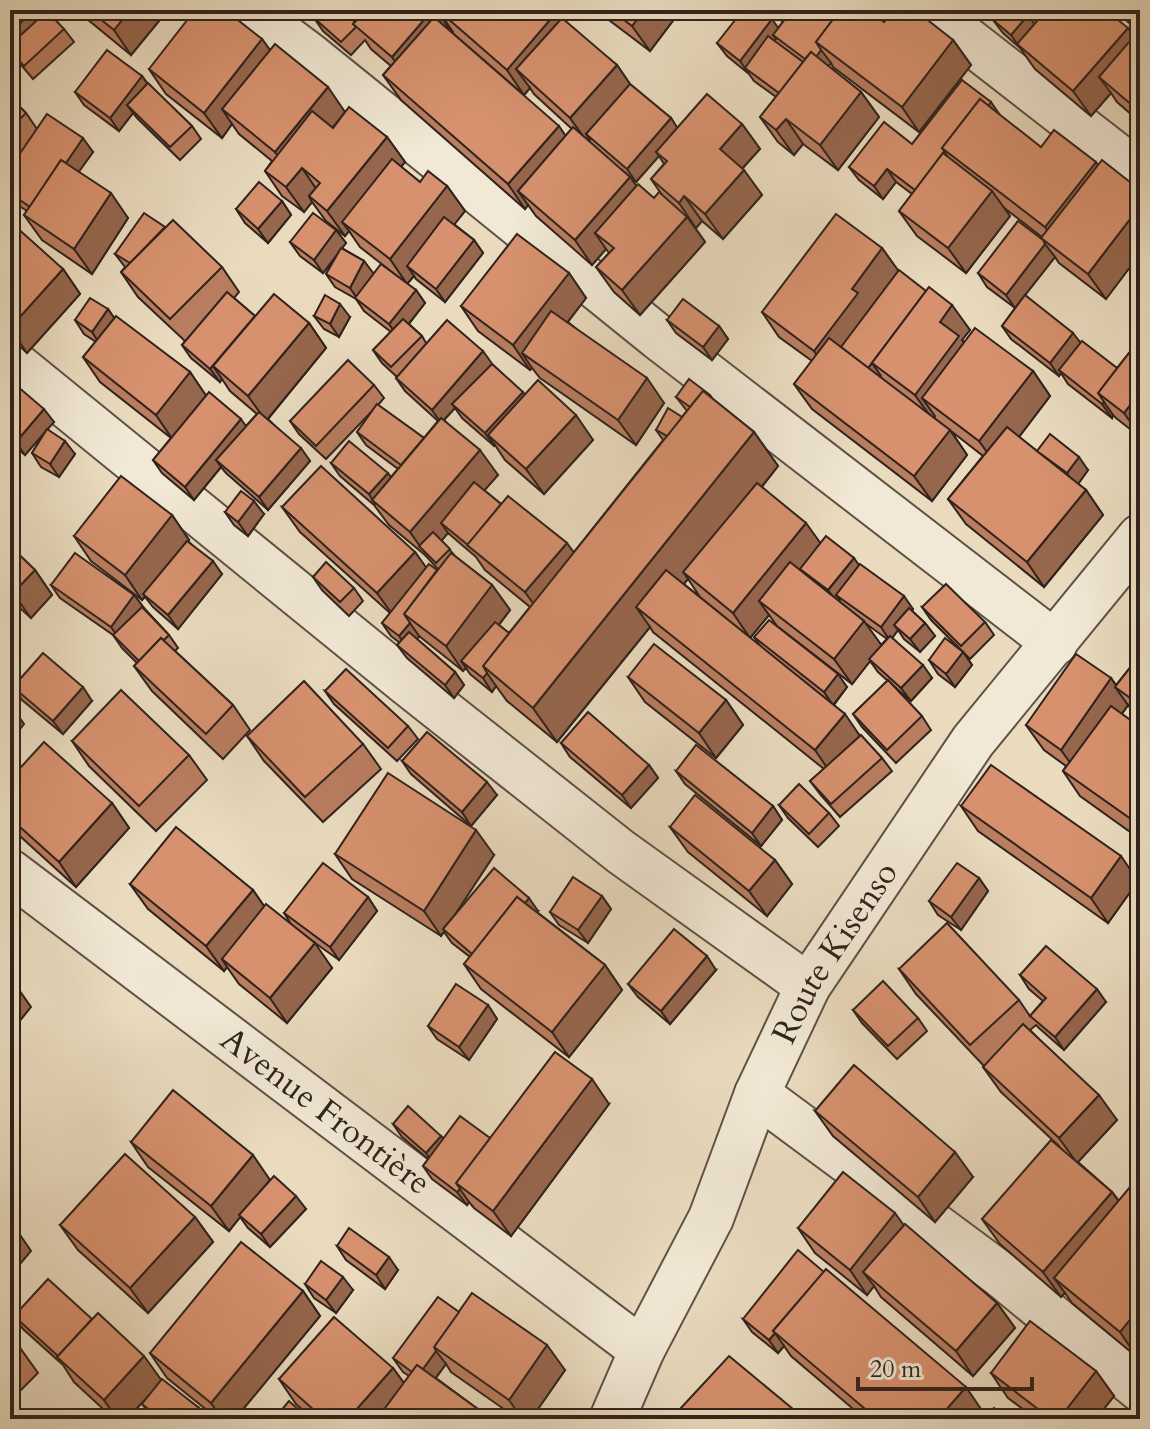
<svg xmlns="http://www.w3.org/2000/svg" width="1150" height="1429" font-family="Cardo,serif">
  <rect width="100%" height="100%" fill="#eadbbf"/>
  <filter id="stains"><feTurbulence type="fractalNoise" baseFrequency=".0025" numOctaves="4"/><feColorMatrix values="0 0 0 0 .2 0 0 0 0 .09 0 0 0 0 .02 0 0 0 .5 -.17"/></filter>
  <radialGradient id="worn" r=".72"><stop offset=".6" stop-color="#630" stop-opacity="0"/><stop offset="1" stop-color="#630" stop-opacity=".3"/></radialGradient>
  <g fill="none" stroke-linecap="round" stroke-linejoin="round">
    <defs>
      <g id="street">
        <path d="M249 10 309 55 658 337 1055 643"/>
        <path d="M929 10 1140 174"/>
        <path d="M10 360 407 683 621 852 808 986"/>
        <path id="s1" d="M10 872 642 1350"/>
        <path d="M757 1094 1000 1274 1140 1389"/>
        <path id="s2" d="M612 1419 642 1350 711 1218 757 1094 808 986 973 741 1140 537"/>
      </g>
    </defs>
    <use href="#street" stroke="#5e5146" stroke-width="48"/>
    <use href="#street" stroke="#f1e8d5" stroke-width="44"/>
  </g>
  <g fill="#b97d5f" stroke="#30231d" stroke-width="2" fill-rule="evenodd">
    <path d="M10 10H36L41 17 64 29 74 42 33 79 10 52V45L13 42 10 40Z"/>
    <path d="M81 10H168L131 55 87 19Z"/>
    <path d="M344 10H425L432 19 566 136 572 129 534 94 530 88 524 95 426 10H550L559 20 617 65 630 84 671 118 677 128 742 124 760 149 742 169 762 195 723 239 702 221 696 228 694 226 705 242 640 315 614 292 596 267 609 253 606 249 592 265 536 216 528 205 525 209 401 100 383 75 391 66 371 49 365 40 351 55 323 31 314 18 355 22 356 21ZM659 156 664 164 651 179 662 195 654 198 636 186 621 169 636 182Z"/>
    <path d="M601 10H681L650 51 605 17Z"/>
    <path d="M767 10H871V12L884 22 953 40 971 65 919 132 833 67 831 63 828 66 861 92 879 117 838 170 803 144 794 155 778 142 760 117 776 97 754 81 749 74 727 56 717 43 778 28 783 22Z"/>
    <path d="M1002 10H1106L1134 36 1140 40V122L1117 102 1111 93 1091 116 1035 69 1020 48 1003 33 993 20Z"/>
    <path d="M1114 10H1140V32Z"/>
    <path d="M262 39 270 50 345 112 387 137 405 162 401 167 420 182 447 186 465 211 454 224 474 240 483 253 445 302 416 279 414 276 407 284 360 247 349 231 345 236 326 221 312 202 304 212 282 196 265 171 272 161 239 134 232 124 222 138 166 94 149 69Z"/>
    <path d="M142 76 148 84 192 126 201 139 180 160 137 118 133 113 119 131 84 105 75 92Z"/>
    <path d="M962 80 1106 299 1059 263 1055 257 1025 295 1081 343 1117 368 1140 339V437L1116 418 1113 415 1112 418 1068 384 1061 373 1059 376 1011 339 1002 326 1015 308 987 287 978 273 1043 240 1042 237 1003 207 1010 216 966 273 917 236 899 211 912 194 896 182 883 199 859 180 849 167 912 144Z"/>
    <path d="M10 97 26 113 37 129 93 152 78 172 128 218 92 274 42 240 24 215 27 211 10 200Z"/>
    <path d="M282 201 291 215 268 243 245 223 236 209Z"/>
    <path d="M10 230 63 269 80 294 27 353 10 337Z"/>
    <path d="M336 230 346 243 342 248 364 261 373 274 416 290 425 303 409 324 422 336 426 343 493 365 525 395 593 440 544 494 505 460 495 445 494 446 462 418 455 408 444 420 498 475 484 490 501 504 574 552 663 440 656 430 682 417 687 411 676 397 710 395 713 399 754 432 778 466 762 487 820 543 859 565 913 609 912 611 925 623 935 636 920 652 904 639 898 630 892 638 932 678 911 701 889 682 922 716 931 730 896 763 862 727 853 714 888 681 878 672 870 661 852 684 777 626 769 615 750 638 760 646 754 637 847 687 834 705 860 736 882 758 892 771 840 817 820 794 810 781 824 769 653 632 650 627 557 742 507 701 496 686 492 692 470 674 466 668 463 671 419 636 417 639 455 672 464 685 454 698 407 658 397 645 400 643 391 636 382 623 390 613 300 532 282 507 415 552 426 568 437 570 438 569 425 555 389 525 374 505 340 476 331 463 391 477 398 469 366 445 357 432 375 408 326 459 299 434 290 421 374 385 384 398 378 405 424 438 438 421 405 391 396 378 397 377 382 363 373 350 391 332 364 311 356 299 335 287 326 274 336 256 323 273 300 256 290 242ZM448 533 476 557 485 570 530 607 509 633 499 625 510 610 492 585 455 556 441 540ZM688 579 700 597 749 637 684 584ZM865 623 887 639 881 645Z"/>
    <path d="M882 248 898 271 970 330 962 340 964 342 1033 371 1050 396 1019 437 1037 451 1088 470 1078 484 1086 490 1103 515 1044 587 966 524 948 499 983 456 951 431 967 455 932 501 812 409 794 384 812 361 779 337 762 312Z"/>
    <path d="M115 254 222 267 239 292 234 298 255 316 309 323 326 348 268 419 310 461 268 510 226 473 221 467 194 500 162 473 153 460 171 438 100 382 83 357 96 342 84 334 75 320 108 309 114 318 190 372 206 396 246 426 257 414 230 391 222 379 220 382 191 358 182 345 185 341 138 297 121 272 125 267Z"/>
    <path d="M569 273 586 298 568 322 664 403 636 445 540 378 532 368 530 370 478 331 461 306Z"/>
    <path d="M314 316 350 317 339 337 324 329Z"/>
    <path d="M667 320 719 326 728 339 712 360 676 333Z"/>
    <path d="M10 380 54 422 47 429 75 454 59 477 41 467 32 453 44 433 25 455 10 442Z"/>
    <path d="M225 512 264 514 248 536 234 525Z"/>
    <path d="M172 515 189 540 188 541 222 574 178 629 153 607 145 597 142 600 91 561 74 536Z"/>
    <path d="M10 546 35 570 52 595 31 618 10 599Z"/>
    <path d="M313 577 354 588 363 601 349 616 322 590Z"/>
    <path d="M51 585 134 595 144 608 169 635 178 648 175 651 233 705 250 730 223 759 152 691 134 666 137 663 122 648 113 635 60 598Z"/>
    <path d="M922 607 985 622 994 635 970 659 931 620Z"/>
    <path d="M963 652 972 665 955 687 938 674 929 660Z"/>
    <path d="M1140 655V717L1133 712 1128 705 1122 714 1140 727V839L1080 796 1063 771 1066 766 1044 750 1026 725 1111 678 1116 685Z"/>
    <path d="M628 677 726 700 743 725 716 758 645 702Z"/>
    <path d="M13 687 92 701 63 734 22 700Z"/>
    <path d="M325 691 408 726 418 739 397 761 334 704Z"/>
    <path d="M247 736 363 744 381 769 323 822 264 761Z"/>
    <path d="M72 741 189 755 207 780 156 831 89 766Z"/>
    <path d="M561 743 649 765 658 778 631 808 570 757Z"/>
    <path d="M402 761 497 795 471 826 411 774Z"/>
    <path d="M676 771 773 806 782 820 761 846 685 784Z"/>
    <path d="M10 779 112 803 129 828 76 887 10 827Z"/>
    <path d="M779 805 829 813 839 826 818 847 788 818Z"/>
    <path d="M961 806 1138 881 1108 923 978 831Z"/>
    <path d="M670 827 775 860 792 884 767 916 688 852Z"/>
    <path d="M335 854 494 855 456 913 538 911 537 912 605 965 622 990 569 1057 481 989 464 964 470 957 452 943 444 932 441 936 352 879Z"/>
    <path d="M979 878 988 891 961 930 938 915 929 901Z"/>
    <path d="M130 884 253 890 264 906 291 924 284 913 368 897 377 911 339 960 308 938 332 968 287 1023 239 984 227 967 224 971 148 909Z"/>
    <path d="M602 896 611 909 588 943 559 925 550 912Z"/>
    <path d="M899 969 1019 1000 1030 1016 1043 1001 1029 989 1020 975 1106 1002 1064 1050 1040 1029 1036 1025 1030 1030 1117 1120 1078 1162 1112 1192 1119 1201 1137 1357 1072 1303 1065 1293 1061 1297 1000 1244 982 1219 1059 1146 1001 1092 983 1067 984 1066 916 994Z"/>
    <path d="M716 970 670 1024 638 997 628 984Z"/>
    <path d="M488 1005 497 1019 469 1060 437 1039 428 1026Z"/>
    <path d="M853 1010 918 1018 927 1031 897 1059 862 1023Z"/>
    <path d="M609 1104 511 1236 474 1208 469 1202 467 1205 432 1179 423 1166 428 1159 402 1137 393 1124 441 1136 443 1138H490Z"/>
    <path d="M815 1111 973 1177 935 1222 833 1136Z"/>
    <path d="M131 1142 270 1180 306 1209 270 1247 248 1228 240 1217 229 1231 148 1167Z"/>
    <path d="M195 1217 213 1242 148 1313 78 1250 60 1225Z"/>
    <path d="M904 1225 997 1303 1015 1328 973 1376 881 1297 874 1286 867 1295 815 1253 798 1228Z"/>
    <path d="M337 1246 398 1270 385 1289 346 1260Z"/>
    <path d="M305 1284 353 1290 336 1313 314 1298Z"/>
    <path d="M303 1291 320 1316 235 1419H218L167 1378 150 1353Z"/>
    <path d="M459 1312 565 1370 531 1419H518L451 1372 446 1364 436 1378 486 1415 489 1419H313L296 1404 279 1379 393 1368 404 1383 409 1376 403 1372 393 1358Z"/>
    <path d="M14 1316 161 1380 199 1408 207 1419H154L142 1404 152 1392 127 1419H114L74 1382 63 1365 23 1329Z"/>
    <path d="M743 1319 983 1412 977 1419H865L791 1356 784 1346 778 1353 752 1332Z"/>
    <path d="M10 1338 20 1348 38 1373 10 1401Z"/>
    <path d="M1096 1371 1114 1396 1096 1419H1036L1008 1398 991 1373Z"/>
  </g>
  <g fill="#96664d" stroke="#30231d" stroke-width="2">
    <path d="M31 10H36L43 20 20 48 11 35Z"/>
    <path d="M130 10H168L131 55 114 30Z"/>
    <path d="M436 10H472H438L453 32 452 33Z"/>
    <path d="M644 10H681L650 51 632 26Z"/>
    <path d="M781 10H801L788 26 779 13Z"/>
    <path d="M429 14 446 39 409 82 392 57Z"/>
    <path d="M555 14 572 39 516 69 530 88 524 95 507 70Z"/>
    <path d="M1028 15 1037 28 1017 44 1020 48 1011 35Z"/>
    <path d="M772 19 781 32 773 35 776 39 751 72 745 68 749 74 740 61Z"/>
    <path d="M1128 28 1140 46 1099 77 1111 93 1091 116 1073 91Z"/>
    <path d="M262 39 280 64 222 109 232 124 222 138 204 113Z"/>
    <path d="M953 40 971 65 919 132 902 107Z"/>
    <path d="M821 50 831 63 820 77 811 63Z"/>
    <path d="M617 65 634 90 586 134 590 140 588 143 570 118Z"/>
    <path d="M142 76 151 89 127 105 133 113 119 131 110 118Z"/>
    <path d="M328 87 345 112 293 177 275 152Z"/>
    <path d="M861 92 879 117 838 170 820 145Z"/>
    <path d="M991 102 1000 115 950 155Z"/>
    <path d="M671 118 680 132 656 152 659 156 636 182 627 169Z"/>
    <path d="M786 119 803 144 794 155 776 130Z"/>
    <path d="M742 124 760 149 737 174 720 149Z"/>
    <path d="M559 126 576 151 518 191 528 205 525 209 508 184Z"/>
    <path d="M387 137 405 162 351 228 342 222 349 231 345 236 327 211Z"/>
    <path d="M83 138 93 152 43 222 33 209Z"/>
    <path d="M1096 162 1113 187 1063 252 1045 227Z"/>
    <path d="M302 168 319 193 309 196 312 202 304 212 286 187Z"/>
    <path d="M887 169 896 182 883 199 874 186Z"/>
    <path d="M744 170 762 195 723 239 705 214Z"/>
    <path d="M630 177 648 202 595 233 606 249 592 265 575 240Z"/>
    <path d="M447 186 465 211 416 273 407 266 414 276 407 284 390 259Z"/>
    <path d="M992 191 1010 216 966 273 948 248Z"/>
    <path d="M111 193 128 218 92 274 74 249Z"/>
    <path d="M684 196 702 221 696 228 679 203Z"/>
    <path d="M282 201 291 215 268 243 258 229Z"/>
    <path d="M1140 206V254L1106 299 1088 274Z"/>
    <path d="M687 217 705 242 640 315 622 290Z"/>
    <path d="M336 230 346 243 323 273 314 260Z"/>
    <path d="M474 240 483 253 445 302 436 289Z"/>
    <path d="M1045 244 1055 257 1015 308 1006 295Z"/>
    <path d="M882 248 900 273 831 376 814 351 852 289Z"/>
    <path d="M364 261 374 274 359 301 350 288Z"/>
    <path d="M63 269 80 294 27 353 10 328Z"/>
    <path d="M569 273 586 298 536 363 522 353 532 368 530 370 513 345Z"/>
    <path d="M416 290 425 303 398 337 389 324Z"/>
    <path d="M340 304 350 317 339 337 330 324Z"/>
    <path d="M952 305 970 330 962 340 977 361 922 398 935 416 933 420 915 395 940 322Z"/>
    <path d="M108 309 117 322 101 346 92 332Z"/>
    <path d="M255 316 213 366 222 379 220 382 210 369Z"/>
    <path d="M309 323 326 348 266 421 248 396Z"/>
    <path d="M719 326 728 339 712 360 703 347Z"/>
    <path d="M1073 333 1083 346 1059 370 1061 373 1059 376 1050 363Z"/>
    <path d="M483 351 493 365 452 404 455 408 441 423 432 410Z"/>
    <path d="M872 363 881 376 877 381 868 368Z"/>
    <path d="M1033 371 1050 396 997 466 979 441Z"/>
    <path d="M190 372 207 397 173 440 156 415Z"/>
    <path d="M647 378 664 403 636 445 618 420Z"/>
    <path d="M523 392 532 405 488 435 495 445 494 446 485 433Z"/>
    <path d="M1140 392V436L1124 413Z"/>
    <path d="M1104 402 1113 415 1112 418 1102 404Z"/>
    <path d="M44 409 54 422 25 455 16 442Z"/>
    <path d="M576 415 593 440 544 494 526 469Z"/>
    <path d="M241 419 250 432 216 460 221 467 194 500 185 487Z"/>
    <path d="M950 430 967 455 932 501 914 476Z"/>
    <path d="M754 432 778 466 690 577 683 572 688 579 654 621 636 607 650 627 557 742 533 708Z"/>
    <path d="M65 441 75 454 59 477 50 464Z"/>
    <path d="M301 448 310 461 268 510 259 497Z"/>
    <path d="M480 450 498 475 450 530 441 523 448 533 429 556 422 549 410 532Z"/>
    <path d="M1079 457 1088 470 1076 487 1067 473Z"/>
    <path d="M388 473 397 486 375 504 369 494Z"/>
    <path d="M1086 490 1103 515 1044 587 1027 562Z"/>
    <path d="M254 501 264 514 248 536 238 522Z"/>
    <path d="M172 515 189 540 142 600 125 575Z"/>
    <path d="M806 523 824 548 800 569 803 573 759 601 769 615 750 638 733 613Z"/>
    <path d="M567 543 585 568 543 617 525 592Z"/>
    <path d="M415 552 433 577 395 618 377 593Z"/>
    <path d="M854 558 863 571 836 595 840 600 837 603 828 590Z"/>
    <path d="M213 561 222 574 178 629 168 615Z"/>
    <path d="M35 570 52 595 31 618 13 593Z"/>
    <path d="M492 585 510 610 467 666 461 661 466 668 463 671 446 646Z"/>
    <path d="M134 595 144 608 120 640 111 627Z"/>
    <path d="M904 596 913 609 899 629 894 625 898 630 890 641 881 627Z"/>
    <path d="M864 621 882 646 852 684 834 659Z"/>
    <path d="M410 623 419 636 409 650 399 636Z"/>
    <path d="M925 623 935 636 920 652 910 639Z"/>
    <path d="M963 652 972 665 955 687 946 674Z"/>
    <path d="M923 665 932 678 911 701 901 688Z"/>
    <path d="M455 672 464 685 454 698 445 685Z"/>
    <path d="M487 673 496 686 492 692 483 678Z"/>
    <path d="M838 674 847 687 833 705 824 692Z"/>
    <path d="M1111 678 1119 690 1115 687 1128 705 1079 775 1061 750Z"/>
    <path d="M83 687 92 701 63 734 53 721Z"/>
    <path d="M726 700 743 725 716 758 699 733Z"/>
    <path d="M10 704 24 724 10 742Z"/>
    <path d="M845 714 862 739 832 775 815 750Z"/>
    <path d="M649 765 658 778 631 808 622 795Z"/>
    <path d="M487 782 497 795 471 826 462 812Z"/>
    <path d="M112 803 129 828 76 887 59 862Z"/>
    <path d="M773 806 782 820 761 846 752 833Z"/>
    <path d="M1140 806V833L1131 819Z"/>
    <path d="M476 830 494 855 441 936 424 911Z"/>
    <path d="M1121 856 1138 881 1108 923 1091 898Z"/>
    <path d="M775 860 792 884 767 916 749 891Z"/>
    <path d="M979 878 988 891 961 930 951 917Z"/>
    <path d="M253 890 270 915 222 959 227 967 224 971 206 946Z"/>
    <path d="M602 896 611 909 588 943 578 930Z"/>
    <path d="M368 897 377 911 339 960 330 947Z"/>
    <path d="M529 898 538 911 487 972 478 958Z"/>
    <path d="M315 943 332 968 287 1023 270 998Z"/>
    <path d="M707 956 716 970 670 1024 661 1011Z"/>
    <path d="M605 965 622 990 569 1057 552 1032Z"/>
    <path d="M10 977 31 1007 10 1033Z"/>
    <path d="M1097 989 1106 1002 1064 1050 1055 1037Z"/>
    <path d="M488 1005 497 1019 469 1060 459 1047Z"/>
    <path d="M592 1079 609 1104 511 1236 493 1211Z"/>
    <path d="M1099 1095 1117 1120 1077 1163 1059 1138Z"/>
    <path d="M441 1136 450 1149 435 1166 426 1153Z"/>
    <path d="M955 1152 973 1177 935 1222 918 1197Z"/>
    <path d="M253 1155 270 1180 229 1231 211 1206Z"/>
    <path d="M460 1189 469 1202 467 1205 457 1192Z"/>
    <path d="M1112 1192 1130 1217 1054 1278 1065 1293 1061 1297 1043 1272Z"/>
    <path d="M296 1196 306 1209 270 1247 261 1234Z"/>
    <path d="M895 1213 913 1238 863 1272 874 1286 867 1295 850 1270Z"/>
    <path d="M195 1217 213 1242 148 1313 130 1288Z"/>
    <path d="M14 1226 31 1251 10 1276V1231Z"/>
    <path d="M389 1257 398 1270 385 1289 376 1275Z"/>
    <path d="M343 1277 353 1290 336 1313 326 1300Z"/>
    <path d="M303 1291 320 1316 235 1419H222L211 1403Z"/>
    <path d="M997 1303 1015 1328 973 1376 956 1351Z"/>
    <path d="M1140 1307V1353L1137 1357 1120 1332Z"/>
    <path d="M775 1333 784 1346 778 1353 769 1340Z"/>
    <path d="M547 1345 565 1370 531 1419H522L509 1400Z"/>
    <path d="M436 1351 446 1364 427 1389 418 1376Z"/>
    <path d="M144 1356 162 1381 127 1419H117L104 1400Z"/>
    <path d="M393 1368 411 1393 388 1419H348Z"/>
    <path d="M1096 1371 1114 1396 1096 1419H1059Z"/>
    <path d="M966 1387 983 1412 977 1419H938Z"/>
    <path d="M199 1408 207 1419H191Z"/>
  </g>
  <g fill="#d7916e" stroke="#30231d" stroke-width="2">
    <path d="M10 10H31L11 35 10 34Z"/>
    <path d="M89 10H130L114 30Z"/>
    <path d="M195 10H225L262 39 204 113 149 69Z"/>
    <path d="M320 10H341L355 22 353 24 356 27 341 42 314 18Z"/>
    <path d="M354 10H425L429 14 392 57 353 24 361 16Z"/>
    <path d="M438 10H550L555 14 507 70Z"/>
    <path d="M611 10H644L632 26Z"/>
    <path d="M743 10H761L772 19 740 61 717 43Z"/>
    <path d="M792 10H840L816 42 821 50 816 57 811 52 805 59 773 35Z"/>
    <path d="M840 10H869L884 22 894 10H915L953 40 902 107 816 42Z"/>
    <path d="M1002 10H1025L1028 15 1011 35 993 20Z"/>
    <path d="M1025 10H1106L1128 28 1073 91 1017 44 1037 21Z"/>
    <path d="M1126 10H1140V20L1139 22Z"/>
    <path d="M47 11 64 29 24 66 10 51V45Z"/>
    <path d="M434 17 559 126 508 184 383 75Z"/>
    <path d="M562 18 617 65 570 118 516 69Z"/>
    <path d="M1135 35 1140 40V112L1099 77Z"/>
    <path d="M768 36 803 62 779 93 745 68Z"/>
    <path d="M275 44 328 87 275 152 222 109Z"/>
    <path d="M107 50 142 76 110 118 75 92Z"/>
    <path d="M811 52 861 92 820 145 786 119 776 130 760 117Z"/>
    <path d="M962 80 991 102 988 106 980 99 942 148 948 157 943 153 915 190 887 169 874 186 849 167 884 122 912 144Z"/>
    <path d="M148 83 192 126 170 147 127 105Z"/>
    <path d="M630 84 671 118 627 169 586 134Z"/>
    <path d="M707 94 742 124 720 149 744 170 705 214 684 196 679 203 651 179 667 161 656 152Z"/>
    <path d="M10 97 26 113 10 129Z"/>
    <path d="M980 99 1041 147 1054 130 1096 162 1045 227 942 148Z"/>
    <path d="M349 107 387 137 327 211 309 196 320 183 302 168 286 187 265 171 312 111 333 128Z"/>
    <path d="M47 114 83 138 66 163 61 160 30 207 10 193V168Z"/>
    <path d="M573 127 630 177 575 240 518 191Z"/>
    <path d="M943 153 992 191 948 248 899 211Z"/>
    <path d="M392 159 420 182 428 171 447 186 390 259 342 222Z"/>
    <path d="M61 160 111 193 74 249 24 215Z"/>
    <path d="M1102 160 1140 190V206L1088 274 1041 238Z"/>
    <path d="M259 182 282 201 258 229 236 209Z"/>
    <path d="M638 184 654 198 659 192 687 217 622 290 596 267 614 248 595 233Z"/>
    <path d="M144 213 165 227 130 263 115 254Z"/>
    <path d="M313 213 336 230 314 260 290 242Z"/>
    <path d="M836 214 882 248 852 289 858 293 814 351 762 312Z"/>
    <path d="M444 217 474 240 436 289 407 266Z"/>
    <path d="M173 220 222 267 170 319 121 272Z"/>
    <path d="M1018 221 1043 240 1045 244 1006 295 978 273Z"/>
    <path d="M15 226 63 269 10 328V232Z"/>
    <path d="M517 234 569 273 513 345 461 306Z"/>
    <path d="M341 248 364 261 350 288 326 274Z"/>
    <path d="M381 264 416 290 389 324 355 298Z"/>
    <path d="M899 270 926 291 868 368 841 347Z"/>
    <path d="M929 287 952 305 940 322 959 336 915 395 872 363Z"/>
    <path d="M227 292 255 316 210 369 182 345Z"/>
    <path d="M274 294 309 323 248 396 213 366Z"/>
    <path d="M325 295 340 304 330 324 314 316Z"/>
    <path d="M1025 295 1073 333 1050 363 1002 326Z"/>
    <path d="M90 298 108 309 92 332 75 320Z"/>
    <path d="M683 299 719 326 703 347 667 320Z"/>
    <path d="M551 311 647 378 618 420 522 353Z"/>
    <path d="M116 316 190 372 156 415 83 357Z"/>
    <path d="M403 319 422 336 391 367 373 350Z"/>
    <path d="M447 320 483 351 432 410 396 378Z"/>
    <path d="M975 328 1033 371 979 441 922 398Z"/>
    <path d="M829 338 950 430 914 476 794 384Z"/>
    <path d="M1140 339V392L1124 413 1098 393Z"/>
    <path d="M1082 341 1117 368 1098 393 1104 402 1102 404 1059 370Z"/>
    <path d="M348 360 374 385 316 446 290 421Z"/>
    <path d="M492 364 523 392 485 433 452 404Z"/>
    <path d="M689 379 710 395V396L703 391 690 407 676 397Z"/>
    <path d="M10 380 44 409 16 442 10 437Z"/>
    <path d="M538 380 576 415 526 469 488 435Z"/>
    <path d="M703 391 754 432 533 708 483 666Z"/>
    <path d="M209 392 241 419 185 487 153 460Z"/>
    <path d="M377 404 424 438 401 465 357 432Z"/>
    <path d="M668 408 682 417 667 436 656 430Z"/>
    <path d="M259 412 301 448 259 497 216 460Z"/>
    <path d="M441 418 480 450 410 532 372 500Z"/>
    <path d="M1007 427 1086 490 1027 562 948 499Z"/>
    <path d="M47 429 65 441 50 464 32 453Z"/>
    <path d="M1050 434 1079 457 1067 473 1037 451Z"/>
    <path d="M349 441 388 473 369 494 331 463Z"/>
    <path d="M321 466 415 552 377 593 282 507Z"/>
    <path d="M121 476 172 515 125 575 74 536Z"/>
    <path d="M474 482 501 504 468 545 441 523Z"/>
    <path d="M757 483 806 523 733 613 683 572Z"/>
    <path d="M241 491 254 501 238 522 225 512Z"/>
    <path d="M508 496 567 543 525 592 467 545Z"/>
    <path d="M433 532 450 549 436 563 419 546Z"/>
    <path d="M826 536 854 558 828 590 800 569Z"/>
    <path d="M187 541 213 561 168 615 143 594Z"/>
    <path d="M10 546 35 570 13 593 10 590Z"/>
    <path d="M75 553 134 595 111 627 51 585Z"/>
    <path d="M451 553 492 585 446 646 404 614Z"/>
    <path d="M326 562 354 588 340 602 313 577Z"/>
    <path d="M790 562 864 621 834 659 759 601Z"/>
    <path d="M429 564 437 570 404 614 410 623 399 636 382 623Z"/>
    <path d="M860 564 904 596 881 627 836 595Z"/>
    <path d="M666 570 845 714 815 750 636 607Z"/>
    <path d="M946 584 985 622 961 646 922 607Z"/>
    <path d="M142 607 169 635 164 640 161 638 139 661 113 635Z"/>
    <path d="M909 608 925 623 910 639 894 625Z"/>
    <path d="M769 620 838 674 824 692 754 637Z"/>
    <path d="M495 622 509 633 483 666 487 673 483 678 461 661Z"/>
    <path d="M409 632 455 672 445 685 397 645Z"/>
    <path d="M890 636 923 665 901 688 869 659Z"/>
    <path d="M161 638 233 705 206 734 134 666Z"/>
    <path d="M945 638 963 652 946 674 929 660Z"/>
    <path d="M654 644 726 700 699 733 628 677Z"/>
    <path d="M43 653 83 687 53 721 13 687Z"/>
    <path d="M1076 654 1111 678 1061 750 1026 725Z"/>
    <path d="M1140 655V705L1115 687Z"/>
    <path d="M346 669 408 726 388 748 325 691Z"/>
    <path d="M888 680 922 716 887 750 853 714Z"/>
    <path d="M304 681 363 744 305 797 247 736Z"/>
    <path d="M121 690 189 755 139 806 72 741Z"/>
    <path d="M1111 706 1140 727V806L1131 819 1063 771Z"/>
    <path d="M588 712 649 765 622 795 561 743Z"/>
    <path d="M427 732 487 782 462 812 402 761Z"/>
    <path d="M861 735 882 758 831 804 810 781Z"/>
    <path d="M44 742 112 803 59 862 10 818V779Z"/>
    <path d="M696 745 773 806 752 833 676 771Z"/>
    <path d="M991 765 1121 856 1091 898 961 806Z"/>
    <path d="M388 773 476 830 424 911 335 854Z"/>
    <path d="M799 784 829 813 809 834 779 805Z"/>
    <path d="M695 795 775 860 749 891 670 827Z"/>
    <path d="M176 827 253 890 206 946 130 884Z"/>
    <path d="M323 863 368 897 330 947 284 913Z"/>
    <path d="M957 863 979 878 951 917 929 901Z"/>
    <path d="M494 868 529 898 525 903 517 897 472 954 443 929Z"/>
    <path d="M573 877 602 896 578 930 550 912Z"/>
    <path d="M517 897 605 965 552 1032 464 964Z"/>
    <path d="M266 904 315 943 270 998 222 959Z"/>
    <path d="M947 923 1019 1000 970 1045 899 969Z"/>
    <path d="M674 929 707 956 661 1011 628 984Z"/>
    <path d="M1046 946 1097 989 1055 1037 1030 1016 1046 998 1020 975Z"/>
    <path d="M883 981 918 1018 888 1046 853 1010Z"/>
    <path d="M456 984 488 1005 459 1047 428 1026Z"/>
    <path d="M1023 1024 1099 1095 1059 1138 983 1067Z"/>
    <path d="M555 1052 592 1079 493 1211 456 1183Z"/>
    <path d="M854 1065 955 1152 918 1197 815 1111Z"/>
    <path d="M173 1090 253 1155 211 1206 131 1142Z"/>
    <path d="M408 1106 441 1136 426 1153 393 1124Z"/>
    <path d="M460 1116 490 1138 456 1183 460 1189 457 1192 423 1166Z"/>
    <path d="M1051 1140 1112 1192 1043 1272 982 1219Z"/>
    <path d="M125 1154 195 1217 130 1288 60 1225Z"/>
    <path d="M843 1172 895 1213 850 1270 798 1228Z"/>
    <path d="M1140 1175V1307L1120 1332 1054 1278Z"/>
    <path d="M274 1176 296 1196 261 1234 239 1215Z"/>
    <path d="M905 1224 997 1303 956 1351 863 1272Z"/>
    <path d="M349 1228 389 1257 376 1275 337 1246Z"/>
    <path d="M241 1242 303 1291 211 1403 150 1353Z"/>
    <path d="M798 1250 824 1272 773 1331 775 1333 769 1340 743 1319Z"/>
    <path d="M321 1261 343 1277 326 1300 305 1284Z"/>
    <path d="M826 1269 966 1387 938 1419H877L773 1331Z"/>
    <path d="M48 1279 92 1319 58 1356 14 1316Z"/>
    <path d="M472 1293 547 1345 509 1400 434 1347Z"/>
    <path d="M438 1297 459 1312 434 1347 436 1351 423 1369 417 1365 412 1372 393 1358Z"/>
    <path d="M98 1313 144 1356 104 1400 57 1357Z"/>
    <path d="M334 1317 393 1368 348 1419H324L279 1379Z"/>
    <path d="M1030 1321 1096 1371 1059 1419H1051L991 1373Z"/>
    <path d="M10 1338 20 1348 10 1358Z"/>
    <path d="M729 1356 805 1419H691L680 1409Z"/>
    <path d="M417 1365 486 1415 483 1419H377Z"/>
    <path d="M162 1379 199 1408 191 1419H161L142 1404Z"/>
    <path d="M289 1401 309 1419H274Z"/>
    <path d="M994 1408 1009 1419H986Z"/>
  </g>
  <g text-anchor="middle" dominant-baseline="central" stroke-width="7" stroke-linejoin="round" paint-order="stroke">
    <g font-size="34" fill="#30231d" stroke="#f1e8d5">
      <text stroke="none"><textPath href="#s2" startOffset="518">Route Kisenso</textPath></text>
      <text stroke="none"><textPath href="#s1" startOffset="396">Avenue Frontière</textPath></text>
    </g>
  </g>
  <rect width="1150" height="1429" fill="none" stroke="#eadbbf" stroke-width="40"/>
  <rect x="12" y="12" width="1126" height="1405" fill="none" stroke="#30231d" stroke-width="4"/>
  <rect x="20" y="20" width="1110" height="1389" fill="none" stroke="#30231d" stroke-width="2"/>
  <path d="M858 1377v12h174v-12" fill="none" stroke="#30231d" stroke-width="4"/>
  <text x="870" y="1377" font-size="24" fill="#30231d" stroke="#f1e8d5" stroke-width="6" paint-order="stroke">20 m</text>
  <rect width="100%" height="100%" filter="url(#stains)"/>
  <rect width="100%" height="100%" fill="url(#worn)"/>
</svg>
